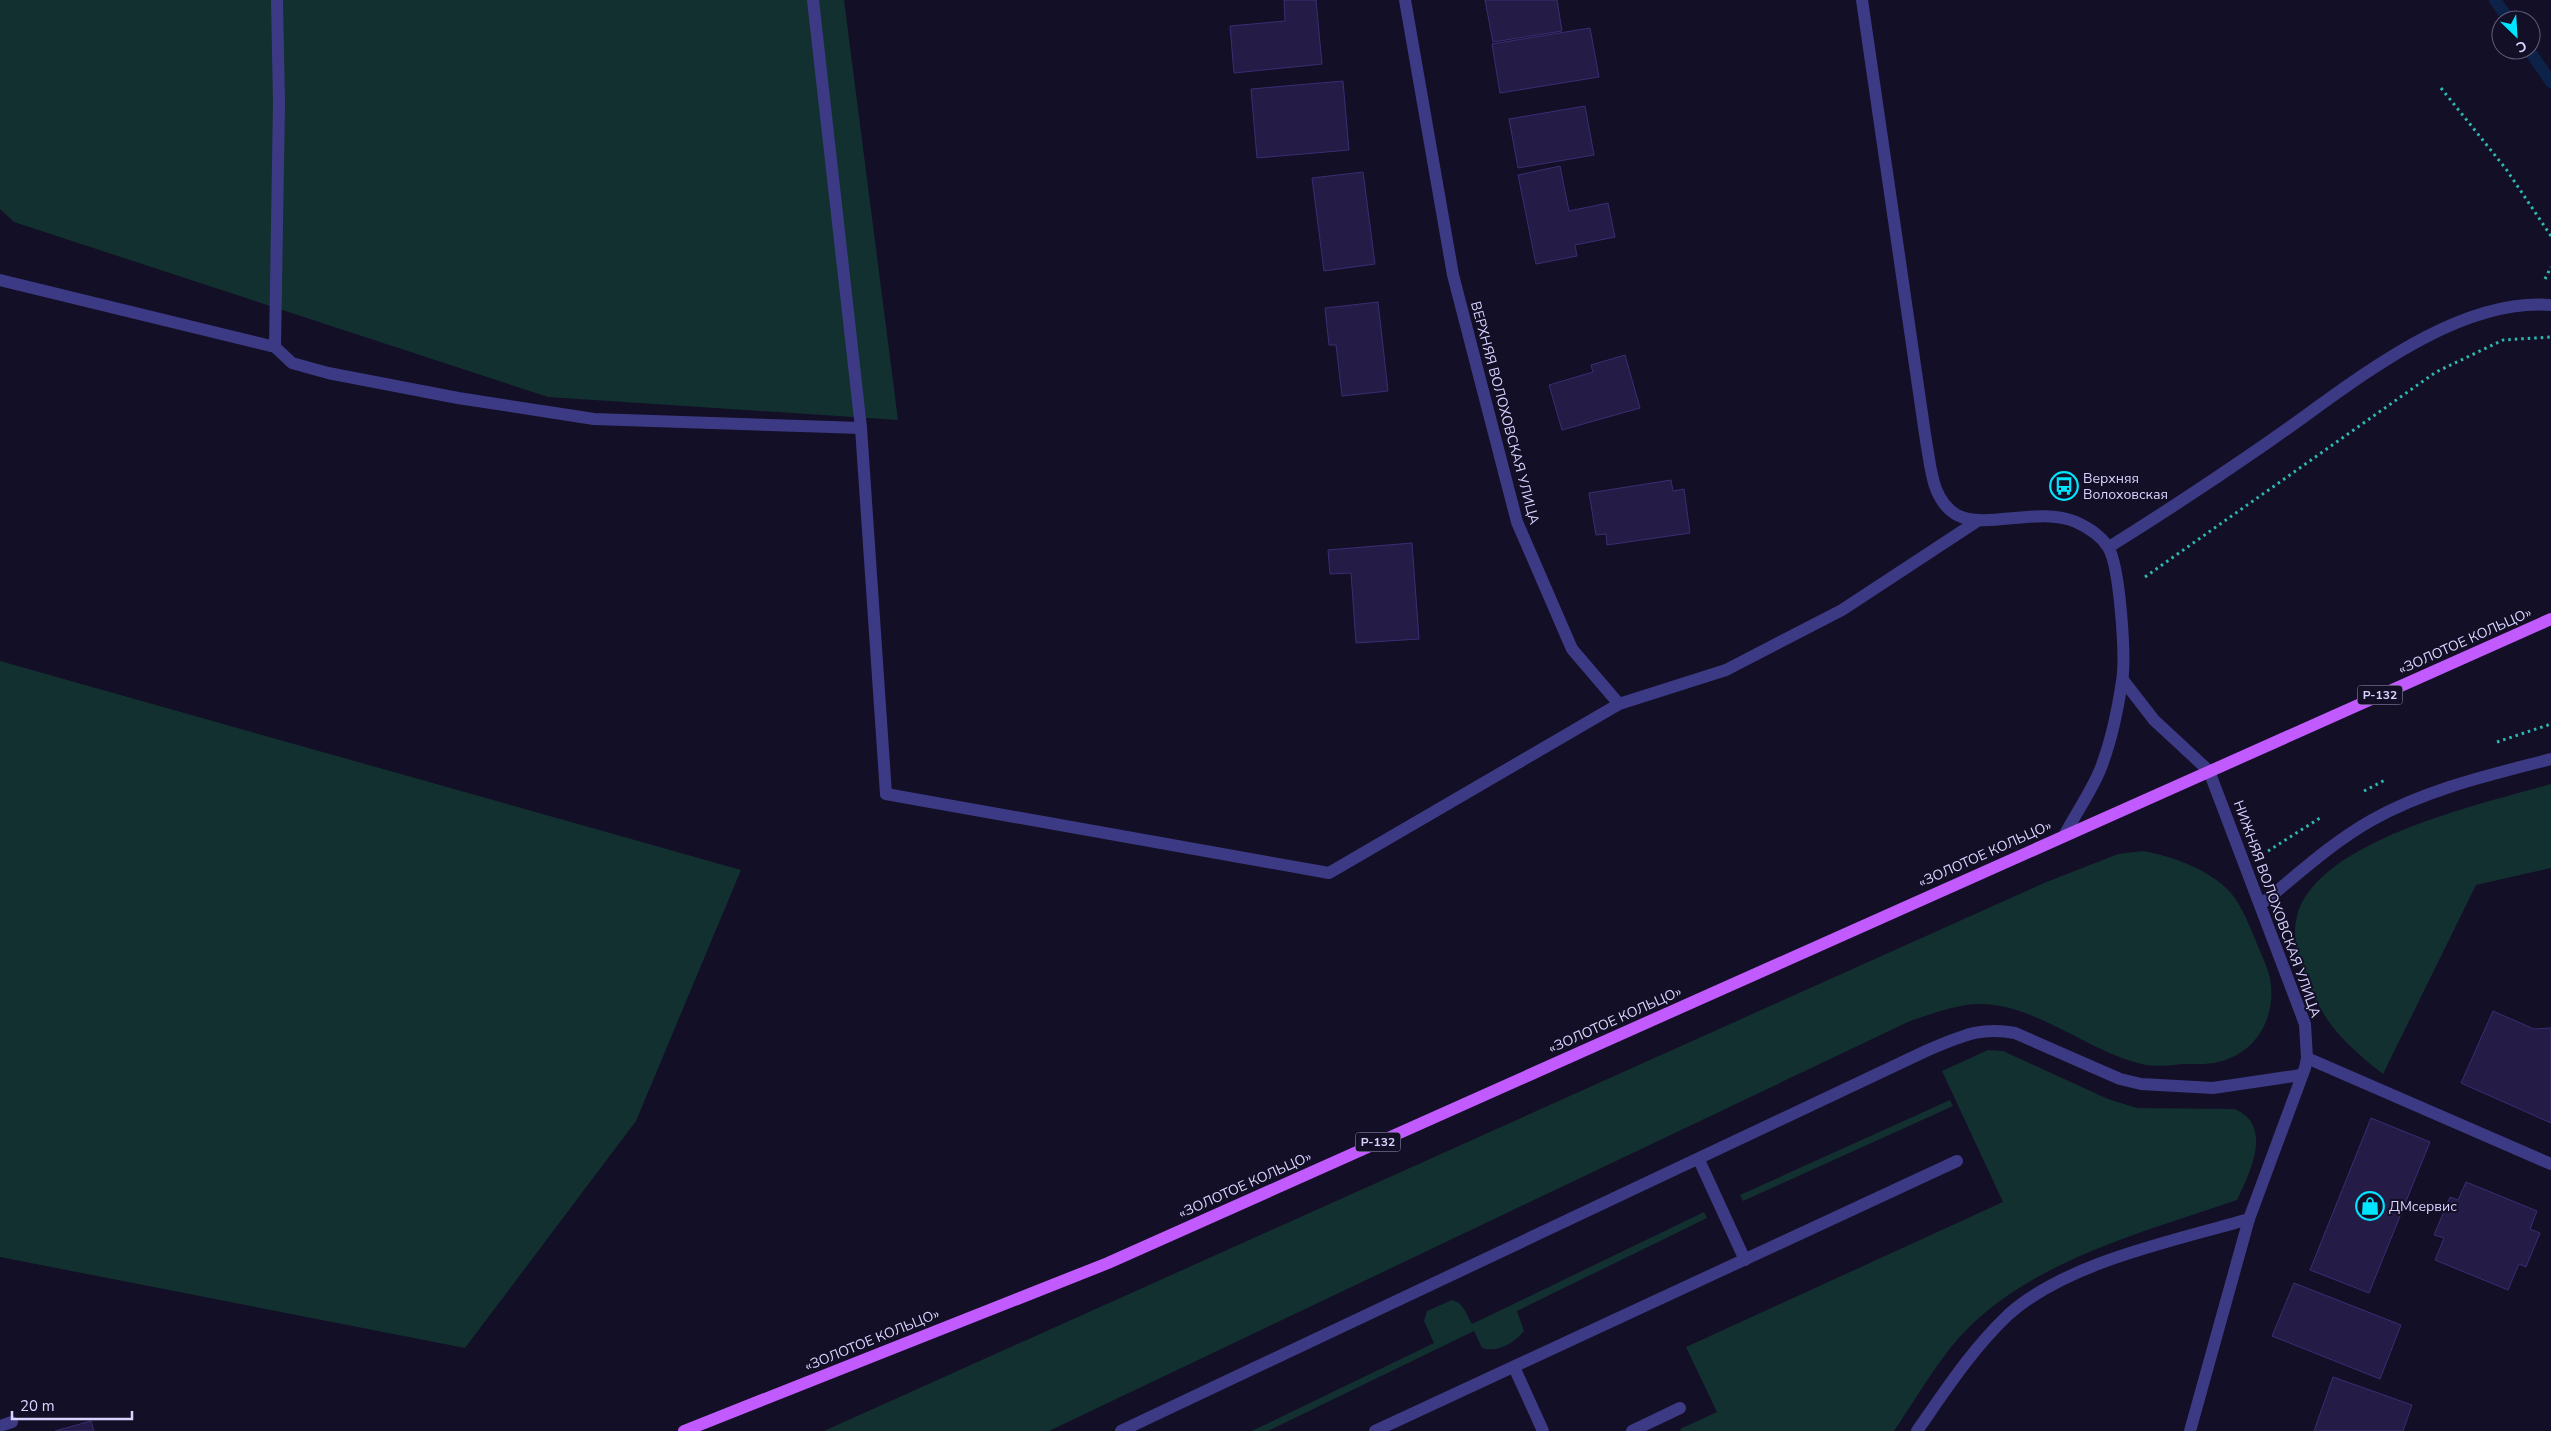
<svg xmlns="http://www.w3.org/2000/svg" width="2551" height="1431" font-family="'Nunito Sans',sans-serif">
  <rect width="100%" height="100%" fill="#130f26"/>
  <g fill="#12302f">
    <path d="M0 0H844L898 420 548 397 14 222 0 209Z"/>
    <path d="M0 661 741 870 636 1121 465 1348 0 1257Z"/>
    <path d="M2551 784V868L2476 885 2383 1074C2341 1041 2322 1021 2303 971 2296 953 2292 931 2298 912 2324 838 2483 804 2551 784Z"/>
    <path d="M2143 851C2171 856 2203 867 2225 887 2239 899 2248 922 2255 939 2260 952 2267 965 2270 978 2277 1015 2258 1051 2222 1061 2210 1065 2197 1064 2184 1064 2172 1065 2158 1067 2146 1065 2091 1054 2037 1004 1980 1004 1957 1004 1932 1014 1910 1021L1049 1431H824L2044 883 2118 854Z"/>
    <path d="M1988 1050 2003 1051 2108 1099 2137 1108 2234 1109C2274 1124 2250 1173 2237 1200 2141 1233 2018 1264 1952 1346 1931 1372 1913 1403 1894 1431H1681L1680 1429 1717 1412 1686 1347 2003 1202 1942 1071Z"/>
    <path d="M1950 1100 1953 1106 1743 1201 1740 1195Z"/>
    <path d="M1704 1212 1707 1218 1517 1311 1524 1331C1515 1343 1497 1353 1482 1348L1474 1331 1268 1431H1252L1434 1343 1424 1321 1427 1311 1452 1300C1464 1303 1466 1314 1472 1324Z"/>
  </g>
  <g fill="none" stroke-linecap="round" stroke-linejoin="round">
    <g stroke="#0c2248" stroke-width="12">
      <path d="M2495 0 2509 20"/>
      <path d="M2529 50 2551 82"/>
    </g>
  </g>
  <g fill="#241b47" stroke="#3b2d73">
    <path d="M1284 0H1316L1322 64 1234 73 1230 26 1285 21Z"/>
    <path d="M1485 0H1557L1562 31 1493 42Z"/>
    <path d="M1590 28 1599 77 1500 93 1492 44Z"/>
    <path d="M1343 81 1349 150 1257 158 1251 89Z"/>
    <path d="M1585 106 1594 155 1518 168 1509 119Z"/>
    <path d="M1560 166 1569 211 1608 203 1615 237 1575 245 1577 256 1536 264 1518 175Z"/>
    <path d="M1363 172 1375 264 1324 271 1312 178Z"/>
    <path d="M1378 302 1388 391 1342 396 1336 345H1329L1325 308Z"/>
    <path d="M1625 355 1640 408 1562 430 1549 385 1593 372 1591 365Z"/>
    <path d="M1671 480 1673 491 1684 489 1690 533 1607 545 1606 534 1596 535 1589 493Z"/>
    <path d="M1412 543 1419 639 1356 643 1351 573 1330 574 1328 550Z"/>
    <path d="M2493 1011 2534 1029 2551 1028V1123L2461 1083Z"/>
    <path d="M2371 1118 2430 1142 2369 1293 2310 1270Z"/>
    <path d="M2466 1182 2537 1211 2530 1229 2540 1233 2526 1267 2519 1264 2508 1290 2435 1260 2444 1238 2434 1235 2450 1197 2458 1200Z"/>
    <path d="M2294 1283 2401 1325 2380 1379 2272 1336Z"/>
    <path d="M2333 1377 2412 1405 2403 1431H2314Z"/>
    <path d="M91 1421 94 1431H55Z"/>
  </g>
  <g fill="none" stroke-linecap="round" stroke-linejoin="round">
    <g stroke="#2fb8b0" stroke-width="3" stroke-dasharray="2.5 4" stroke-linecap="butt">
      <path d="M2441 88 2506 169 2551 236"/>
      <path d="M2545 279 2551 267"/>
      <path d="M2145 577 2436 372 2503 340 2551 337"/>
      <path d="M2497 742 2551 724"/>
      <path d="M2364 791 2385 780"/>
      <path d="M2268 851 2320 818"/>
    </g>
    <g stroke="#3d3a85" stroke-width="12">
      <path d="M2307 1058 2551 1164"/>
      <path d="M1699 1160 1745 1260"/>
      <path d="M1514 1367 1543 1431"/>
      <path d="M1121 1431 1928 1050C1960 1037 1980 1026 2015 1033L2120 1079 2141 1084 2213 1088 2301 1075"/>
      <path d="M1375 1431 1957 1161"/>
      <path d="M1632 1431 1680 1408"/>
      <path d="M1917 1431C1945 1391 1972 1349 2008 1315 2067 1262 2173 1241 2249 1219"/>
    </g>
    <g stroke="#3d3a85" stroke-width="12">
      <path d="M813 0 861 428 886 794 1329 873 1619 704"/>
      <path d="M1405 0 1453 275 1517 522 1572 649 1619 704 1726 670 1842 610 1979 520"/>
      <path d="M1862 0 1926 441C1931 466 1931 500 1957 515 1985 530 2039 506 2076 522 2087 527 2101 536 2108 547 2120 566 2126 658 2122 681 2118 708 2112 737 2103 762 2096 785 2075 814 2064 836"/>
      <path d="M0 280 275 347 292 363 328 373 458 398 594 419 861 428"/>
      <path d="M275 347 279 103 277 0"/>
      <path d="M2109 547C2162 514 2215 479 2267 443 2346 389 2451 297 2551 305"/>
      <path d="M2123 680 2154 720 2209 771 2305 1024 2307 1058 2305 1068 2249 1219 2190 1431"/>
      <path d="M2260 905C2296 876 2331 843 2372 820 2427 789 2490 775 2551 759"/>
      <path d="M0 1426 12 1422"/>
    </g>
    <path stroke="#c25bff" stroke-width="12" d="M684 1431 1108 1263 2551 619"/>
  </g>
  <defs>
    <symbol id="bus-ring" viewBox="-11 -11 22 22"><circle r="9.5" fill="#130f26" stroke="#00e5ff" stroke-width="1.5"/><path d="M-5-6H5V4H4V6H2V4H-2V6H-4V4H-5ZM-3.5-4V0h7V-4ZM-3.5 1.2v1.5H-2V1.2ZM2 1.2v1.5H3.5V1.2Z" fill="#00e5ff"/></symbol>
    <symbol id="shop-ring" viewBox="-11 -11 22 22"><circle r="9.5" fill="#130f26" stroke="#00e5ff" stroke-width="1.5"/><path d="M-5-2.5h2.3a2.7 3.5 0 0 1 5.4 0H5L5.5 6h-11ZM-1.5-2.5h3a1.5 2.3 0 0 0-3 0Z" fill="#00e5ff"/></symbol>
  </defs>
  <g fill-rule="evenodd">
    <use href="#bus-ring" x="2048" y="470" width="32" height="32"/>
    <use href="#shop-ring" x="2354" y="1190" width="32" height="32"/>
  </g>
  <g text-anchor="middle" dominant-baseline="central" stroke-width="4" stroke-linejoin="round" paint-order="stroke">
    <g fill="#130f26" stroke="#9e99be" stroke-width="1">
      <rect x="2357.5" y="685.5" width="45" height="19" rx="4"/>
      <rect x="1355.5" y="1132.5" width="45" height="19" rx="4"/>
    </g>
    <g font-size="12" font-weight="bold" fill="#d9d4ff">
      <text x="2380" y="695">Р-132</text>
      <text x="1378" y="1142">Р-132</text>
    </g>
    <g font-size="14" fill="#d9d4ff" stroke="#130f26">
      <text transform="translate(1505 413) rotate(75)">ВЕРХНЯЯ ВОЛОХОВСКАЯ УЛИЦА</text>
      <text transform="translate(2465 641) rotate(-24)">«ЗОЛОТОЕ КОЛЬЦО»</text>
      <text transform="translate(1985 854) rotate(-24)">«ЗОЛОТОЕ КОЛЬЦО»</text>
      <text transform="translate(2277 909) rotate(70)">НИЖНЯЯ ВОЛОХОВСКАЯ УЛИЦА</text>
      <text transform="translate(1615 1020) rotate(-24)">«ЗОЛОТОЕ КОЛЬЦО»</text>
      <text transform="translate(1245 1185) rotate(-24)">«ЗОЛОТОЕ КОЛЬЦО»</text>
      <text transform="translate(872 1340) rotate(-22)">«ЗОЛОТОЕ КОЛЬЦО»</text>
    </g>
    <g font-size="14" fill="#d9d4ff" stroke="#130f26" text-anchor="start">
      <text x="2083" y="478">Верхняя<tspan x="2083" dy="16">Волоховская</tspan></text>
      <text x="2389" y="1206">ДМсервис</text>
    </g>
  </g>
  <g transform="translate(2516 35) rotate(155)"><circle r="24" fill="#130f26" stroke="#625e7d"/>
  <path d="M0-4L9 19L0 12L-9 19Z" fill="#00e5ff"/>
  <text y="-8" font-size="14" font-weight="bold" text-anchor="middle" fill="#d9d4ff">С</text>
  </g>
  <path d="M12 1411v8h120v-8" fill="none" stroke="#d9d4ff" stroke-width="2.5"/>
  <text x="20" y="1411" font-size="15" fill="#d9d4ff" stroke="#130f26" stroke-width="4" paint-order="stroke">20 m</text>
</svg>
